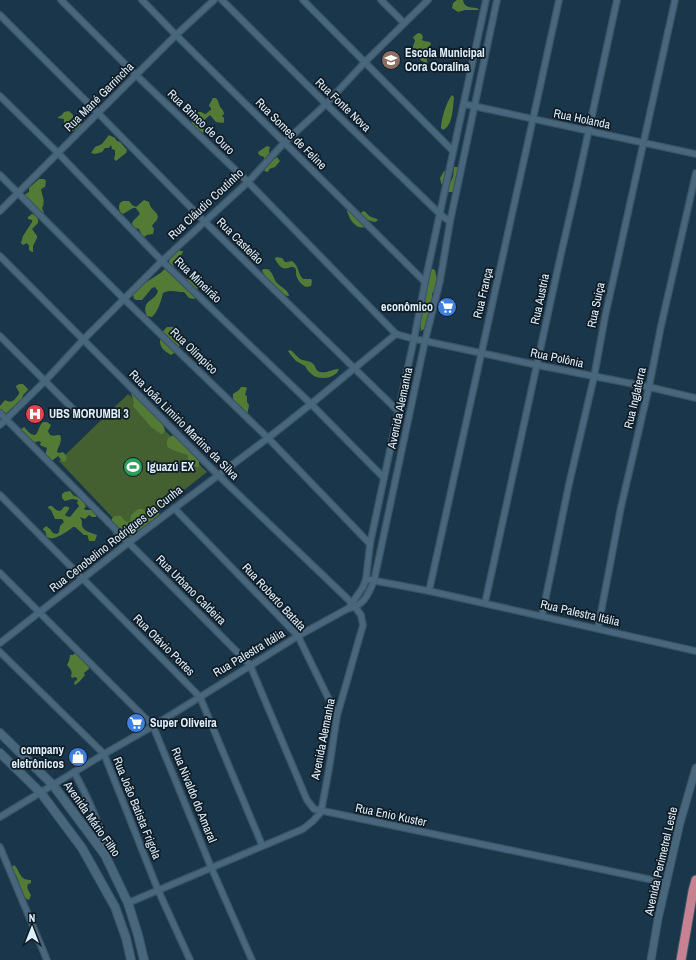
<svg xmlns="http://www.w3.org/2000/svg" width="696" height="960" font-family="'Archivo Narrow',sans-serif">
  <rect width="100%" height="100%" fill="#19364a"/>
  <path fill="#445f30" d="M128 394 207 472 128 534 59 461Z"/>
  <g fill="#547b36">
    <path d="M457 0H463C464 8 471 7 477 8L479 10H465L458 12 452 8 453 3Z"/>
    <path d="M418 33C422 33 424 36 422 40L424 41 430 42 431 44 425 53 426 56 427 58V63C421 62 417 56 413 52V46L415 41 413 37Z"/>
    <path d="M452 95 454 97C453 106 453 126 443 130L441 128C441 120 446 102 452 95Z"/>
    <path d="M213 98H216L218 101 220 107C222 109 224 111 224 114L222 116 224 118V122L223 123 216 122 210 115 200 124 202 128 205 129V131L203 133C197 131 192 126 191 119L193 116H196L198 112H201L205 114 207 113 209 111 211 110V108L209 106V105Z"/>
    <path d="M69 111 73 115V119H76L81 121V125L76 130 72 131 68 129 66 126 64 124V119L58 118V117L62 115 64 112Z"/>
    <path d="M109 135 115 138 117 141 120 142 127 150 126 153 116 161 114 159 115 155V150L112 149 111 145 109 148H105L102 152 95 154 91 153 95 147 102 144Z"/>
    <path d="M267 146 270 147C268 153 269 156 275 159L277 157 280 161 275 167 269 169V171L266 172 264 170 265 165 264 157 259 155 258 152Z"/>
    <path d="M454 167H457L460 168 454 192H446L441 183 440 178 444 171H446L444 179 445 181 448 182 451 181 453 177Z"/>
    <path d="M39 179H44L46 181 45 187 41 189C42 196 46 201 42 208L44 213 41 215 24 198V195L29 192V188Z"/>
    <path d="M144 200 149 202C150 211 161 212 157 220 155 222 153 224 152 226L154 229 153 234 147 235 144 237 142 236 139 229 135 228 132 224 133 221 140 214 136 208H133L123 214C119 212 118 207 120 203L123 201H129L132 205 136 207Z"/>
    <path d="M348 209 361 218V213L363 211C367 212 367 215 371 217 374 218 376 218 378 220 374 224 371 220 367 220V227C356 230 350 221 347 211Z"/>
    <path d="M32 214C36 215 39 219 38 223L32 229 37 236V238L33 246V252H32L29 250V246L27 243 23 245 21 243 23 236 32 222V220L28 219V217Z"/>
    <path d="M179 248 180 251H183C182 257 177 258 173 262L174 270 182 280C189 278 195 280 199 285V287L195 291 196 297 194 299 189 298 184 292C177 292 170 289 163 293 161 301 158 312 152 317L147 316C140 300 155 302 158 291L155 287 152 288 142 300H137L134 299 133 295 135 292 139 289 145 283 162 272 163 270 169 268C170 262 169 268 169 262 170 255 174 252 179 248Z"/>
    <path d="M276 257 282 258 285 262H287L292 261C300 267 297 273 303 279H311L312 281 311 286 306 287C300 284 295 277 296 270L295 268C289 266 294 267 288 268 281 270 278 264 275 259Z"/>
    <path d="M430 268 435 270 437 279 436 287 432 294V304L428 319 424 329 419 332 421 330 420 323Z"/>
    <path d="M264 269C267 269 269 269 270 271 273 274 274 279 276 282 280 287 288 289 289 296 279 296 265 279 262 270Z"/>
    <path d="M167 327H173C175 329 179 329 181 332 186 339 177 352 171 355 162 350 158 345 161 335 163 331 164 330 167 327Z"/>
    <path d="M290 350C294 352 296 356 300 359 303 361 308 360 312 363 316 365 315 371 320 372 326 374 332 369 339 369 336 378 322 380 314 376 310 373 307 370 305 366 302 364 299 363 296 361 293 358 290 354 288 351Z"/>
    <path d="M20 384H23L27 388 28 390 23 395 22 399 4 415 0 411V406L5 400C13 404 14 400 19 394V392L16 387 17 385Z"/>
    <path d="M241 387H245L247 388 245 395 247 396V402L249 405 247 416 243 418 240 415 238 405 235 404 233 398V394L239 390Z"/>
    <path d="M131 393H136L162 422 165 430 163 434H161L151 427 133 406 134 403Z"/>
    <path d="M43 422H47L51 425 48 431C50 438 55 435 60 435 63 442 58 446 57 452L59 453 63 452C66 455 67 457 66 461L63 462 58 456 53 460H50L45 456 47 448 42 446 40 445 41 442 38 441 32 444 20 430 24 427C27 430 30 435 35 435 39 432 38 427 43 422Z"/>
    <path d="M175 434 199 460V468L195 466 193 467 188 462V455C184 454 182 453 178 452 170 448 164 449 168 438Z"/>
    <path d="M70 491 73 495 83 500 86 507 84 508 85 510H92L96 514V517H92L89 515 85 519 80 517 82 521C80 531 90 532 97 535L95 541H89L88 537 87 535H84L75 527H73C70 530 59 537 54 538 51 539 50 538 47 537L45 531 43 530V529L46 526 50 529 53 533 57 534 59 532 60 526 64 522 62 519H55L51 510 48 508 49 506H52L56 510 60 511C64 509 62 505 69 507V509L65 515 66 516 70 517 79 506 77 503 78 500 72 499 65 501 62 498V494L65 492Z"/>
    <path d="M138 509H143L148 516 155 510 160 509 159 515 150 522 149 524 133 537H130L125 534H122L120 537 115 536C109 527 108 524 114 516H121L124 520 127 522 130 521 131 515Z"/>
    <path d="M76 652 88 663 89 669 84 673 85 675 80 681 75 685 74 684 75 681 77 680V678L75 677 72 678 71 676C73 670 70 669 67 665L69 661 70 655H73Z"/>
    <path d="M14 865C21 871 18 880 31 880V883L28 884C26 888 29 891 31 895L29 900C17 895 22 878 13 872L12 867Z"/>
  </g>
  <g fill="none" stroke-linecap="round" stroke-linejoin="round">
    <defs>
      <g id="minor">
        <path d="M61 0 136 75 248 182 396 334 414 339 425 341 537 365 649 387 696 398"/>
        <path d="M142 0 176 35 425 282"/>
        <path d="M222 0 326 104 440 214 450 222"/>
        <path d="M303 0 453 151"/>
        <path d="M381 0 404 23"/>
        <path d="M0 15 98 113 205 222 399 412"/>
        <path d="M0 96 58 153 162 261 311 404 384 478"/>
        <path d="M464 104 696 154"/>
        <path d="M0 175 124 299 268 438 370 544"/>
        <path d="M0 211 176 35 214 0"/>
        <path d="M0 256 218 475 352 603 361 615 363 625 337 716 329 769 321 812"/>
        <path d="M0 336 75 411"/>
        <path d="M0 413 250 665 307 800 314 809 667 883"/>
        <path d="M0 425 45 381 83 340 162 261 248 182 284 143 326 104 365 62 428 0"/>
        <path d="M0 495 200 697 262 845"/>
        <path d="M174 508 298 636 337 716"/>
        <path d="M0 573 153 726 211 867 252 960"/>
        <path d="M366 579 429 591 696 651"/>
        <path d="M429 591 533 119 559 0"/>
        <path d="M485 603 561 254 576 189 617 0"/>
        <path d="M350 606 363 587 366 579 370 544 384 478 414 339 425 282 486 0"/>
        <path d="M542 616 569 484 594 377 605 317 675 0"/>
        <path d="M598 628 621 507 649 387 661 326 696 173"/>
        <path d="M0 643 128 543 268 438 311 404 396 334"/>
        <path d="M0 652 104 754 158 890 190 960"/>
        <path d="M74 772C85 792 95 812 101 834 103 840 104 846 105 853"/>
        <path d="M0 817 104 754 153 726 200 697 298 636 347 609C364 606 368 595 374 581L425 341 440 281 450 222 497 0"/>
        <path d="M0 847 47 960"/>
        <path d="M128 903 303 829 313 821 321 812"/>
      </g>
      <path id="tertiary" d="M651 960 658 919 680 823 696 768"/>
      <g id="secondary">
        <path d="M0 733 53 785 105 855 128 903 138 935 144 960"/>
        <path d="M0 753 41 793 82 848 115 907 126 938 131 960"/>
      </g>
      <path id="trunk" d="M681 960 693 891 696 880"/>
    </defs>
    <use href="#minor" stroke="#3b5465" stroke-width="8"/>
    <use href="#tertiary" stroke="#3b5465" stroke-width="9"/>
    <use href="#secondary" stroke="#3b5465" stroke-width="10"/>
    <use href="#trunk" stroke="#3b5465" stroke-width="11"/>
    <use href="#minor" stroke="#48667c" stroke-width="5.5"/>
    <use href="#tertiary" stroke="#48667c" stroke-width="7"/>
    <use href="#secondary" stroke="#48667c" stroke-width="8"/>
    <use href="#trunk" stroke="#c68293" stroke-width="9"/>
  </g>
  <defs>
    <symbol id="school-disc" viewBox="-11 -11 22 22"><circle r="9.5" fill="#8d6e63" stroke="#101c25"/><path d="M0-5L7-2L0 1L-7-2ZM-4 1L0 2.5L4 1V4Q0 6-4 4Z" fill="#fff"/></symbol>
    <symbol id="supermarket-disc" viewBox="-11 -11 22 22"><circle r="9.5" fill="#3f7fe0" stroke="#101c25"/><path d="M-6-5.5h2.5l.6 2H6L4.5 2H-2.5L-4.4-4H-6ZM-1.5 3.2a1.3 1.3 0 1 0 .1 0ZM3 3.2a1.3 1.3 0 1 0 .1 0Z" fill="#fff"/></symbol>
    <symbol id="hospital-disc" viewBox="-11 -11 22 22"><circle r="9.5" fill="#e0444e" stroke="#101c25"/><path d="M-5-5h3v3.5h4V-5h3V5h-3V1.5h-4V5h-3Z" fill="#fff"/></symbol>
    <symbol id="stadium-disc" viewBox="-11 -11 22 22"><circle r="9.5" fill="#2e9e5b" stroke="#101c25"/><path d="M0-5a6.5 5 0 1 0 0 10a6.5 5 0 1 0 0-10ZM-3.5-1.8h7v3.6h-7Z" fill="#fff"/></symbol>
    <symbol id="shop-disc" viewBox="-11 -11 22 22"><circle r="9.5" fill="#3f7fe0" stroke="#101c25"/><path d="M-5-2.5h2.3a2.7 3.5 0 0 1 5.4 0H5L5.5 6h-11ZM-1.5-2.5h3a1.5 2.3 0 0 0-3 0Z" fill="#fff"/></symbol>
  </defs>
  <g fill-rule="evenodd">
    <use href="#school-disc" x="380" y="49" width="22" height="22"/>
    <use href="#supermarket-disc" x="436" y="296" width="22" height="22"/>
    <use href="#hospital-disc" x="24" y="403" width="22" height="22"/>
    <use href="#stadium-disc" x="122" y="456" width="22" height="22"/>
    <use href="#supermarket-disc" x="125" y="712" width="22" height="22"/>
    <use href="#shop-disc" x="67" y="746" width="22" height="22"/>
  </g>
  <g text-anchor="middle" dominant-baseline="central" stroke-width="3.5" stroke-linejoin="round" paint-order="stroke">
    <g font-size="12" font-weight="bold" fill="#dff0fd" stroke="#101c25" text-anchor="start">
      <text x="405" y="53">Escola Municipal<tspan x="405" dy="14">Cora Coralina</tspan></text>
      <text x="433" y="307" text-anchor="end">econômico</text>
      <text x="49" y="414">UBS MORUMBI 3</text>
      <text x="147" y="467">Iguazú EX</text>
      <text x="150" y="723">Super Oliveira</text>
      <text x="64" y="750" text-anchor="end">company<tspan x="64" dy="14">eletrônicos</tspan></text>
    </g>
    <g font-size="12" fill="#dff0fd" stroke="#101c25">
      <text transform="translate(99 97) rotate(-45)">Rua Mané Garrincha</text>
      <text transform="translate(343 105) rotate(44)">Rua Fonte Nova</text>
      <text transform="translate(582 119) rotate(12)">Rua Holanda</text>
      <text transform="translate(201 122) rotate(44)">Rua Brinco de Ouro</text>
      <text transform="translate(291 134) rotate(45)">Rua Somes de Feline</text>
      <text transform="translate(206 204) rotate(-43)">Rua Cláudio Coutinho</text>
      <text transform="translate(240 241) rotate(45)">Rua Castelão</text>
      <text transform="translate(198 280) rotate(44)">Rua Mineirão</text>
      <text transform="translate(483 293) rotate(-77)">Rua França</text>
      <text transform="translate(540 299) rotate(-78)">Rua Austria</text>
      <text transform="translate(596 305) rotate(-78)">Rua Suiça</text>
      <text transform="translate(194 351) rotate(44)">Rua Olímpico</text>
      <text transform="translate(557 358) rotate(12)">Rua Polônia</text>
      <text transform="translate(635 398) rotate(-77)">Rua Inglaterra</text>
      <text transform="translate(400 408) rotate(-78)">Avenida Alemanha</text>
      <text transform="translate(184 425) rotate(45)">Rua João Limirio Martins da Silva</text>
      <text transform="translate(116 539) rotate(-38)">Rua Cenobelino Rodrigues da Cunha</text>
      <text transform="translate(191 590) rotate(45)">Rua Urbano Caldeira</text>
      <text transform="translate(274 597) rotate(47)">Rua Roberto Batata</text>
      <text transform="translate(580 613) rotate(13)">Rua Palestra Itália</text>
      <text transform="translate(164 645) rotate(45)">Rua Otávio Portes</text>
      <text transform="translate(249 653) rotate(-31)">Rua Palestra Itália</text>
      <text transform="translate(323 739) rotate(-79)">Avenida Alemanha</text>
      <text transform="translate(194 795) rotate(68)">Rua Nivaldo do Amaral</text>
      <text transform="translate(137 808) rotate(68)">Rua João Batista Frigola</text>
      <text transform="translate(391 815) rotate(12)">Rua Enio Kuster</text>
      <text transform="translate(92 819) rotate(55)">Avenida Mário Filho</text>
      <text transform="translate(661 861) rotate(-77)">Avenida Perimetrel Leste</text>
    </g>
  </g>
  <g transform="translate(32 928)" stroke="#101c25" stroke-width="3" paint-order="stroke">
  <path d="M0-3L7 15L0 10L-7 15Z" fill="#dff0fd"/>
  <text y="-6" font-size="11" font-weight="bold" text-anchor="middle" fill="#dff0fd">N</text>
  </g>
</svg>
